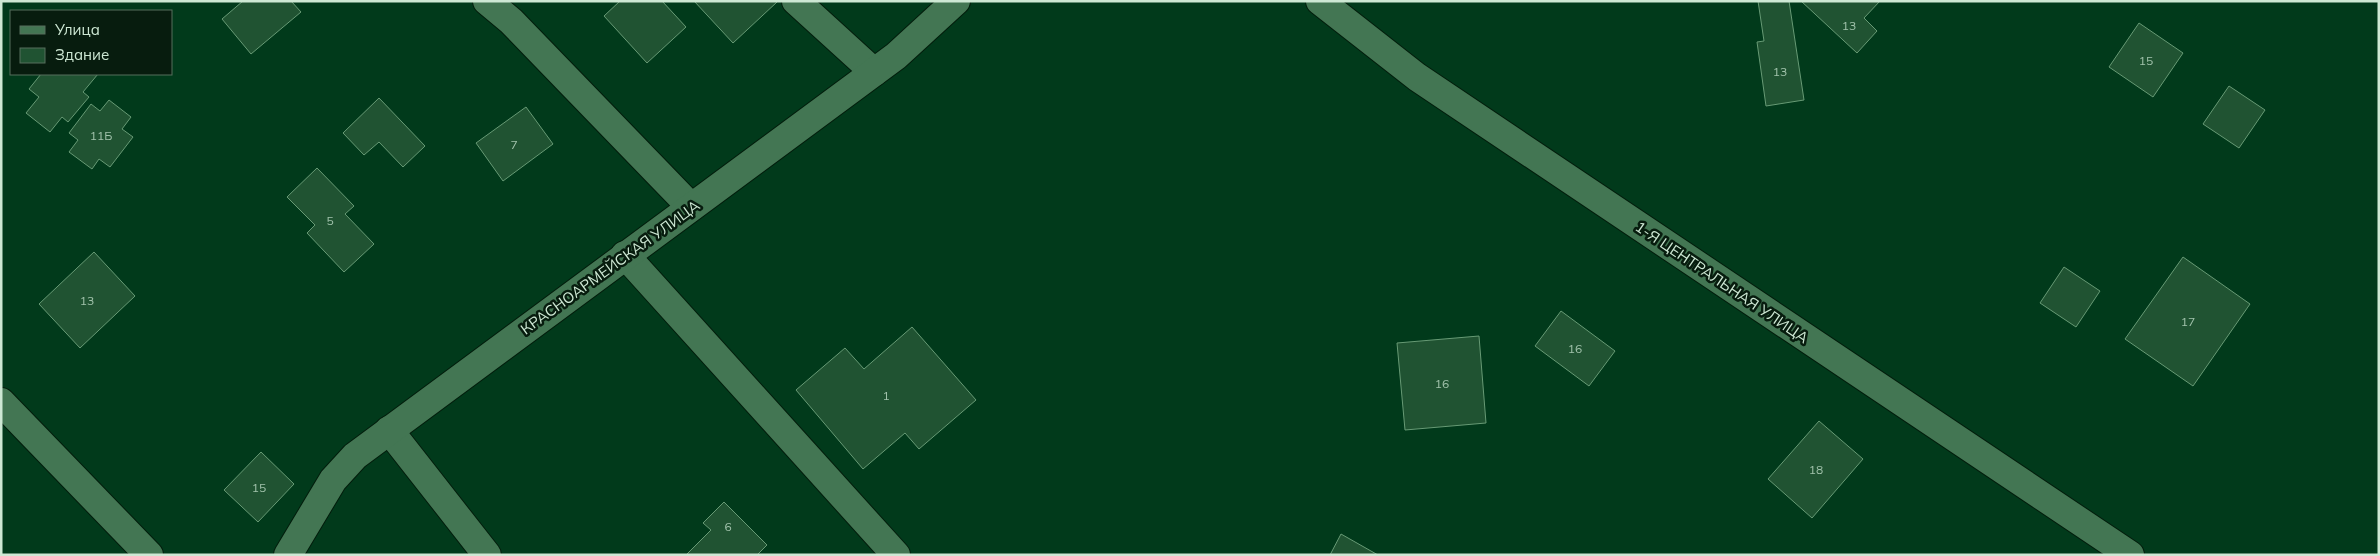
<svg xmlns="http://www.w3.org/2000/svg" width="2380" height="556" font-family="Mulish,sans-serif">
  <rect width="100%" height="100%" fill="#013a1b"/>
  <g fill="#205332" stroke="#679a75">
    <path d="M243 1H291L301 12 251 54 222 19Z"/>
    <path d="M620 1H662L686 27 647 63 604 16Z"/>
    <path d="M694 1H777V2L733 43Z"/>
    <path d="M1758 1H1789L1804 100 1766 106 1757 42 1764 41Z"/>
    <path d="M1801 1H1880L1864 18 1877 31 1857 53Z"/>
    <path d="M2139 23 2183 53 2153 97 2109 67Z"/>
    <path d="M41 74H98L83 92 89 97 68 122 62 117 50 132 26 113 39 97 29 89Z"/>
    <path d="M2229 86 2265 110 2239 148 2203 124Z"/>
    <path d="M379 98 425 146 403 167 379 142 364 155 343 133Z"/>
    <path d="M109 100 131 117 122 129 133 137 110 167 99 159 92 169 69 152 78 140 69 133 91 104 100 111Z"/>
    <path d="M526 107 553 144 503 181 476 143Z"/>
    <path d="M317 168 354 206 345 214 374 244 344 272 307 233 315 225 287 197Z"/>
    <path d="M94 252 135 296 80 348 39 304Z"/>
    <path d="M2183 257 2250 304 2193 386 2125 339Z"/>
    <path d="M2064 267 2100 291 2076 327 2040 303Z"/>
    <path d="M1561 311 1615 351 1589 386 1535 346Z"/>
    <path d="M912 327 976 400 919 449 905 433 863 469 796 390 845 348 864 369Z"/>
    <path d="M1479 336 1486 423 1405 430 1397 343Z"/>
    <path d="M1819 421 1863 459 1812 518 1768 479Z"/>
    <path d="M261 452 294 484 258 522 224 490Z"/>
    <path d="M724 502 767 545 757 555H686L711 530 703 523Z"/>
    <path d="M1341 534 1378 555H1330Z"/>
  </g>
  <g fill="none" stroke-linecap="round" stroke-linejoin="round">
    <defs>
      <g id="minor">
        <path d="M487 1 511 21 691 207"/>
        <path d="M796 1 874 72"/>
        <path d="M1320 1 1417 77 2130 555"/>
        <path d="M625 255 896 555"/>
        <path d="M1 402 149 555"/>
        <path d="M389 430 487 555"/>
        <path d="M288 555 333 480 355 456 896 56 956 1"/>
      </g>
    </defs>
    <use href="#minor" stroke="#031d0c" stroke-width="30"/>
    <use href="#minor" stroke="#437653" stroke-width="28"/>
  </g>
  <g text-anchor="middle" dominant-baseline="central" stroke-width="5" stroke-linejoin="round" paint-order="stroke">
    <g font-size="12" fill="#a2c3ac">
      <text x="1849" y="25">13</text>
      <text x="2146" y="60">15</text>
      <text x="1780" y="71">13</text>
      <text x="101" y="135">11Б</text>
      <text x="514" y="144">7</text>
      <text x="330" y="220">5</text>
      <text x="87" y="300">13</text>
      <text x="2188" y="321">17</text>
      <text x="1575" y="348">16</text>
      <text x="1442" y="383">16</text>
      <text x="886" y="395">1</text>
      <text x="1816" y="469">18</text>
      <text x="259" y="487">15</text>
      <text x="728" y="526">6</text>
    </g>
    <g font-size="15" fill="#cee8d4" stroke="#071c0e">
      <text transform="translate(610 267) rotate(-36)">КРАСНОАРМЕЙСКАЯ УЛИЦА</text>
      <text transform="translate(1722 282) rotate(34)">1-Я ЦЕНТРАЛЬНАЯ УЛИЦА</text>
    </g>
  </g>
  <rect width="2380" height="556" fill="none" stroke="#cee8d4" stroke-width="5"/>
  <rect x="10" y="10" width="162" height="65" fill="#071c0e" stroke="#576e5d"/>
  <rect x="20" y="26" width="25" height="8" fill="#437653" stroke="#576e5d"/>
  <text x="55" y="35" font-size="15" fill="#cee8d4">Улица</text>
  <rect x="20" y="48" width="25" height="15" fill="#205332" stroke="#576e5d"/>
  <text x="55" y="60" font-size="15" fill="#cee8d4">Здание</text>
</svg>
